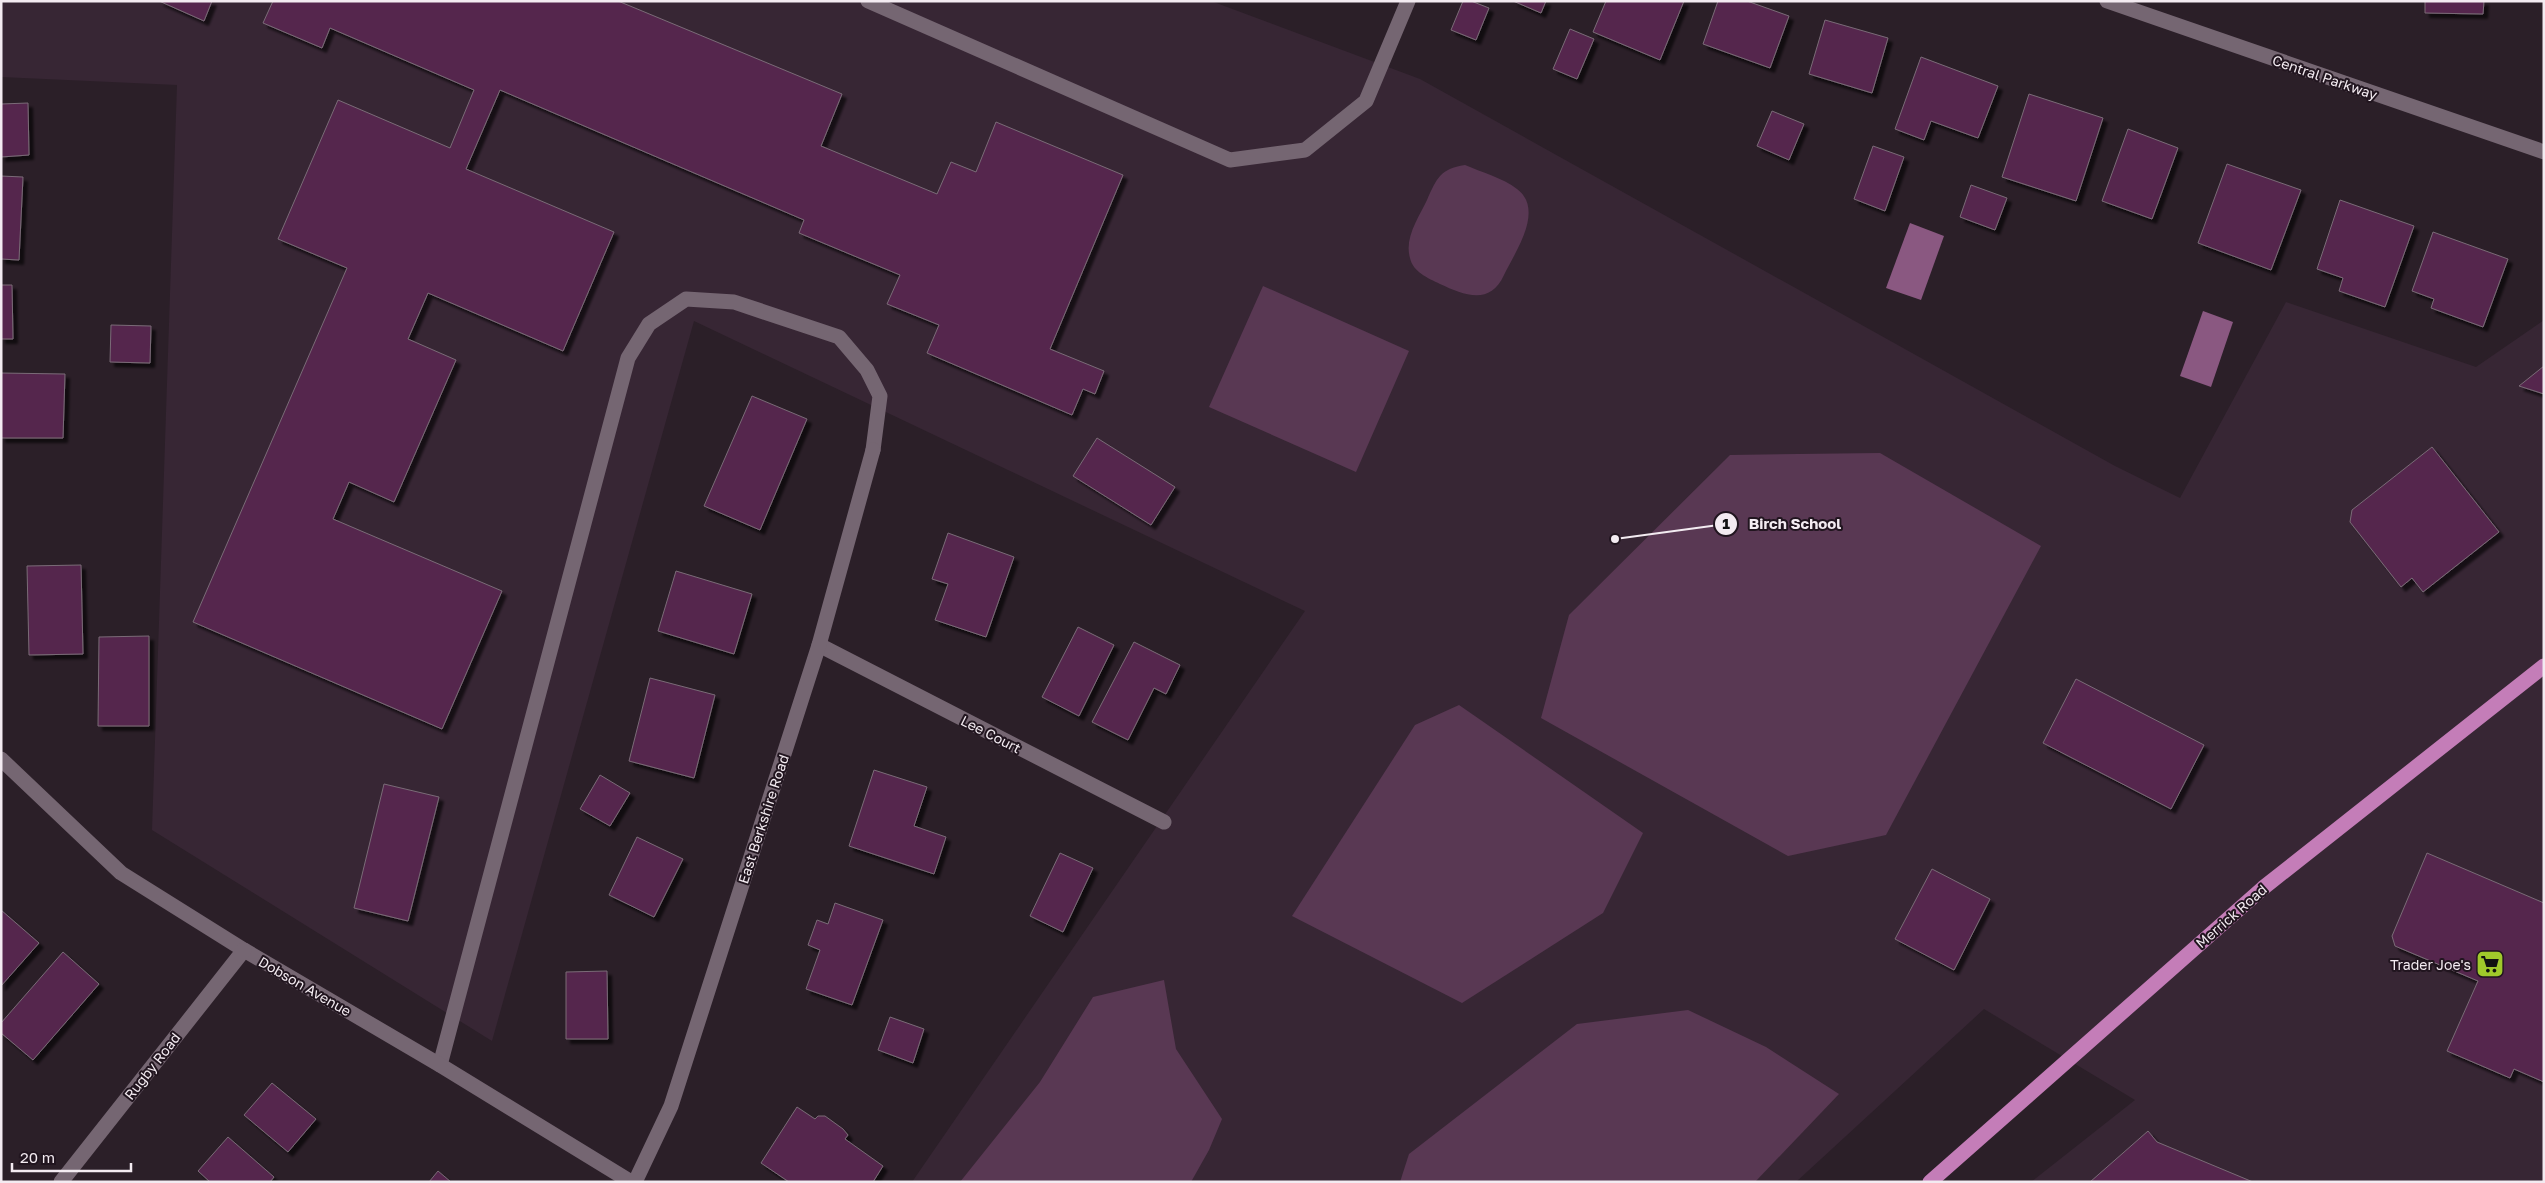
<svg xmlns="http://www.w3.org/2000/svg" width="2545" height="1183" font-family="'Golos Text',sans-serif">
  <defs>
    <filter id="shadow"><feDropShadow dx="4.5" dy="4.5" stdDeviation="1" flood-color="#0009"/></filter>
  </defs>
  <rect width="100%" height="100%" fill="#2b1f28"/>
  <path fill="#372634" d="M1 1H1211L1420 79 2115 466 2180 498 2286 302 2476 367 2544 320V1182H2031L2135 1100 1984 1009 1796 1182H912L1305 611 694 321 492 1041 152 830 177 85 1 77Z"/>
  <g fill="#593853">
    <path d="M1465 165C1481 172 1503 178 1517 189 1545 210 1515 252 1504 275 1490 306 1464 295 1440 284 1428 278 1413 272 1410 258 1404 238 1419 217 1427 200 1437 178 1440 169 1465 165Z"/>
    <path d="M1263 286 1409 351 1356 472 1209 407Z"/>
    <path d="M1880 453 2041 546 1886 835 1788 856 1541 718 1569 615 1730 455Z"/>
    <path d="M1459 705 1643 833 1603 913 1462 1003 1292 916 1415 725Z"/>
    <path d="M1164 980 1176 1049 1222 1119 1209 1150 1191 1182H960L1040 1082 1093 997Z"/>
    <path d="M1688 1010 1766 1047 1839 1094 1755 1182H1400L1409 1154 1577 1024Z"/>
  </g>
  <g fill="#8a5881">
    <path d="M1910 223 1944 236 1921 300 1886 288Z"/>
    <path d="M2203 311 2233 322 2211 387 2180 376Z"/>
  </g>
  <g fill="#55274d" stroke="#7a6b77" filter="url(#shadow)">
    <path d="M159 1H212L204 21Z"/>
    <path d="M273 1H618L842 94 821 146 937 194 951 162 976 172 996 122 1123 175 1050 349 1104 371 1095 394 1083 389 1072 415 927 353 939 325 887 304 900 275 799 233 804 220 500 90 466 169 614 232 563 351 428 293 408 339 456 360 394 502 349 482 333 519 502 591 442 729 193 622 347 268 278 239 338 100 450 148 474 90 330 28 322 48 263 23Z"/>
    <path d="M1463 1H1471L1489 8 1476 40 1451 30Z"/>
    <path d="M1513 1H1546L1541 13Z"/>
    <path d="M1606 1H1684L1660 60 1593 32Z"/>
    <path d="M1718 1H1747L1789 16 1770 68 1703 44Z"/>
    <path d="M2425 1H2484L2483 14 2425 13Z"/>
    <path d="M1825 20 1888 38 1872 93 1809 74Z"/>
    <path d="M1570 29 1594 39 1577 79 1553 69Z"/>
    <path d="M1921 57 1998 86 1978 138 1931 121 1924 140 1895 129Z"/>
    <path d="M2029 94 2103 118 2076 201 2002 177Z"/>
    <path d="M28 103 29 155 1 157V104Z"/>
    <path d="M1772 111 1804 124 1789 160 1757 146Z"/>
    <path d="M2128 129 2178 148 2152 219 2102 201Z"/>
    <path d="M1873 146 1904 157 1885 211 1854 199Z"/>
    <path d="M2227 164 2301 190 2271 270 2198 243Z"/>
    <path d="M1 176 23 177 19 260 1 259Z"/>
    <path d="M1971 185 2007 198 1995 230 1960 217Z"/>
    <path d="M2340 200 2414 226 2385 307 2339 291 2343 278 2317 269Z"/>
    <path d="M2433 232 2508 259 2483 327 2431 308 2434 299 2412 291Z"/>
    <path d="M1 285H12L13 339H1Z"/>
    <path d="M111 325 151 326 150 363 110 362Z"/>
    <path d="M2544 366V394L2519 386Z"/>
    <path d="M1 373 65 374 63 438H1Z"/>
    <path d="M752 396 807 419 760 530 704 506Z"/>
    <path d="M1097 438 1175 487 1151 525 1073 476Z"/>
    <path d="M2432 447 2499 532 2423 592 2412 578 2401 587 2350 522 2352 510Z"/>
    <path d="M948 533 1014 557 986 637 935 620 948 584 932 579Z"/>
    <path d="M81 565 83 654 29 655 27 566Z"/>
    <path d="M676 571 752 594 734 654 658 631Z"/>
    <path d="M1078 627 1114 645 1079 716 1042 697Z"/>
    <path d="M149 636V726H98L99 637Z"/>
    <path d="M1134 642 1180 665 1166 694 1154 688 1128 740 1092 722Z"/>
    <path d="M650 678 715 695 694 778 629 761Z"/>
    <path d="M2076 679 2204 745 2171 809 2043 743Z"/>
    <path d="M874 770 927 787 914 826 946 837 934 874 849 846Z"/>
    <path d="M600 775 630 793 610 826 580 809Z"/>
    <path d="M384 784 439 797 408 921 354 908Z"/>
    <path d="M637 837 683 859 654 917 609 895Z"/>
    <path d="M1060 853 1093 868 1063 932 1030 916Z"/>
    <path d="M2427 853 2544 903V1082L2514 1069 2510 1078 2447 1051 2478 981 2395 946 2392 936Z"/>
    <path d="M1932 869 1990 899 1954 970 1895 939Z"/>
    <path d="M835 903 883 920 852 1005 806 989 820 950 808 945 817 920 828 924Z"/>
    <path d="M1 910 39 943 1 986Z"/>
    <path d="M63 952 99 984 33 1060 1 1033V1023Z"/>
    <path d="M607 971 608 1039H566V972Z"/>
    <path d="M890 1017 924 1029 913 1063 878 1050Z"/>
    <path d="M272 1083 316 1119 288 1152 244 1115Z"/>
    <path d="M797 1107 815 1119 818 1116H825L843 1129 848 1135 845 1139 883 1166 873 1182H789L761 1163Z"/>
    <path d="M2148 1131 2157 1142 2253 1182H2090Z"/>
    <path d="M228 1137 274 1177 270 1182H210L198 1171Z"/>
    <path d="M438 1171 451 1182H429Z"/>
  </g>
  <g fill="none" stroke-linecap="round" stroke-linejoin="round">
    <g stroke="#756672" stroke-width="15">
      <path d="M868 1 1230 160 1305 150 1366 101 1408 1"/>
      <path d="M440 1065 628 358 649 324 686 299 734 302 839 337 867 370 880 396 873 450"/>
    </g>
    <g stroke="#756672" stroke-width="15">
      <path d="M2107 1 2544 152"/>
      <path d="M819 645 1164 822"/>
      <path d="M1 759 121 873 244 950 440 1065 631 1182"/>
      <path d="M61 1182 244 950"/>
      <path d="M635 1182 671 1106 819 645 873 450"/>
    </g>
    <path stroke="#c47db8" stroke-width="15" d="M1930 1182 2263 888 2544 666"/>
  </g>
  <defs>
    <symbol id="supermarket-square" viewBox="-11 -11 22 22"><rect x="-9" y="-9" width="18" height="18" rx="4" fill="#a0c92b" stroke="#21151f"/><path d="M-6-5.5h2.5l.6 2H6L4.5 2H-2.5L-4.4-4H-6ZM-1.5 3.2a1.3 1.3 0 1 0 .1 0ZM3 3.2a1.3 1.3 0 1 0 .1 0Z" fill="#111"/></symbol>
  </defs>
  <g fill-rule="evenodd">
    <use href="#supermarket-square" x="2474" y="948" width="32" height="32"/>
  </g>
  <g text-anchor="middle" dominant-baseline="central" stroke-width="4" stroke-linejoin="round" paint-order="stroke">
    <g font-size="14" fill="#f3ebf1" stroke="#21151f">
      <text transform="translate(2325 77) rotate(19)">Central Parkway</text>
      <text transform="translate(991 734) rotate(27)">Lee Court</text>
      <text transform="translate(763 819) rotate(-72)">East Berkshire Road</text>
      <text transform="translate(2231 916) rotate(-41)">Merrick Road</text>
      <text transform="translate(305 986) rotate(30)">Dobson Avenue</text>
      <text transform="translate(152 1066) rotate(-52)">Rugby Road</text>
    </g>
    <g font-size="14" fill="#f3ebf1" stroke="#21151f" text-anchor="end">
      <text x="2471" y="964">Trader Joe's</text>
    </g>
  </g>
  <path fill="none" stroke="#f3ebf1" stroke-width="2" d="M1615 539L1726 524"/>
  <g fill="#f3ebf1" stroke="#21151f" stroke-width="2">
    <circle cx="1615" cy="539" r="5"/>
    <circle cx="1726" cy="524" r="12"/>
  </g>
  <g font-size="15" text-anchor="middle" font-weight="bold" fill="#111">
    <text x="1726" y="529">1</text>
  </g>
  <g font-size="15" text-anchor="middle" font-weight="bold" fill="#f3ebf1" stroke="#21151f" stroke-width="4" stroke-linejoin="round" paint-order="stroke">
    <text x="1795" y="529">Birch School</text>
  </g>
  <rect width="2545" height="1183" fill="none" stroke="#f3ebf1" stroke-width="5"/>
  <path d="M12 1163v8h119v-8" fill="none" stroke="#f3ebf1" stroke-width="2.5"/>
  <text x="20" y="1163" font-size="15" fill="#f3ebf1" stroke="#21151f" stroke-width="4" paint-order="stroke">20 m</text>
</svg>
